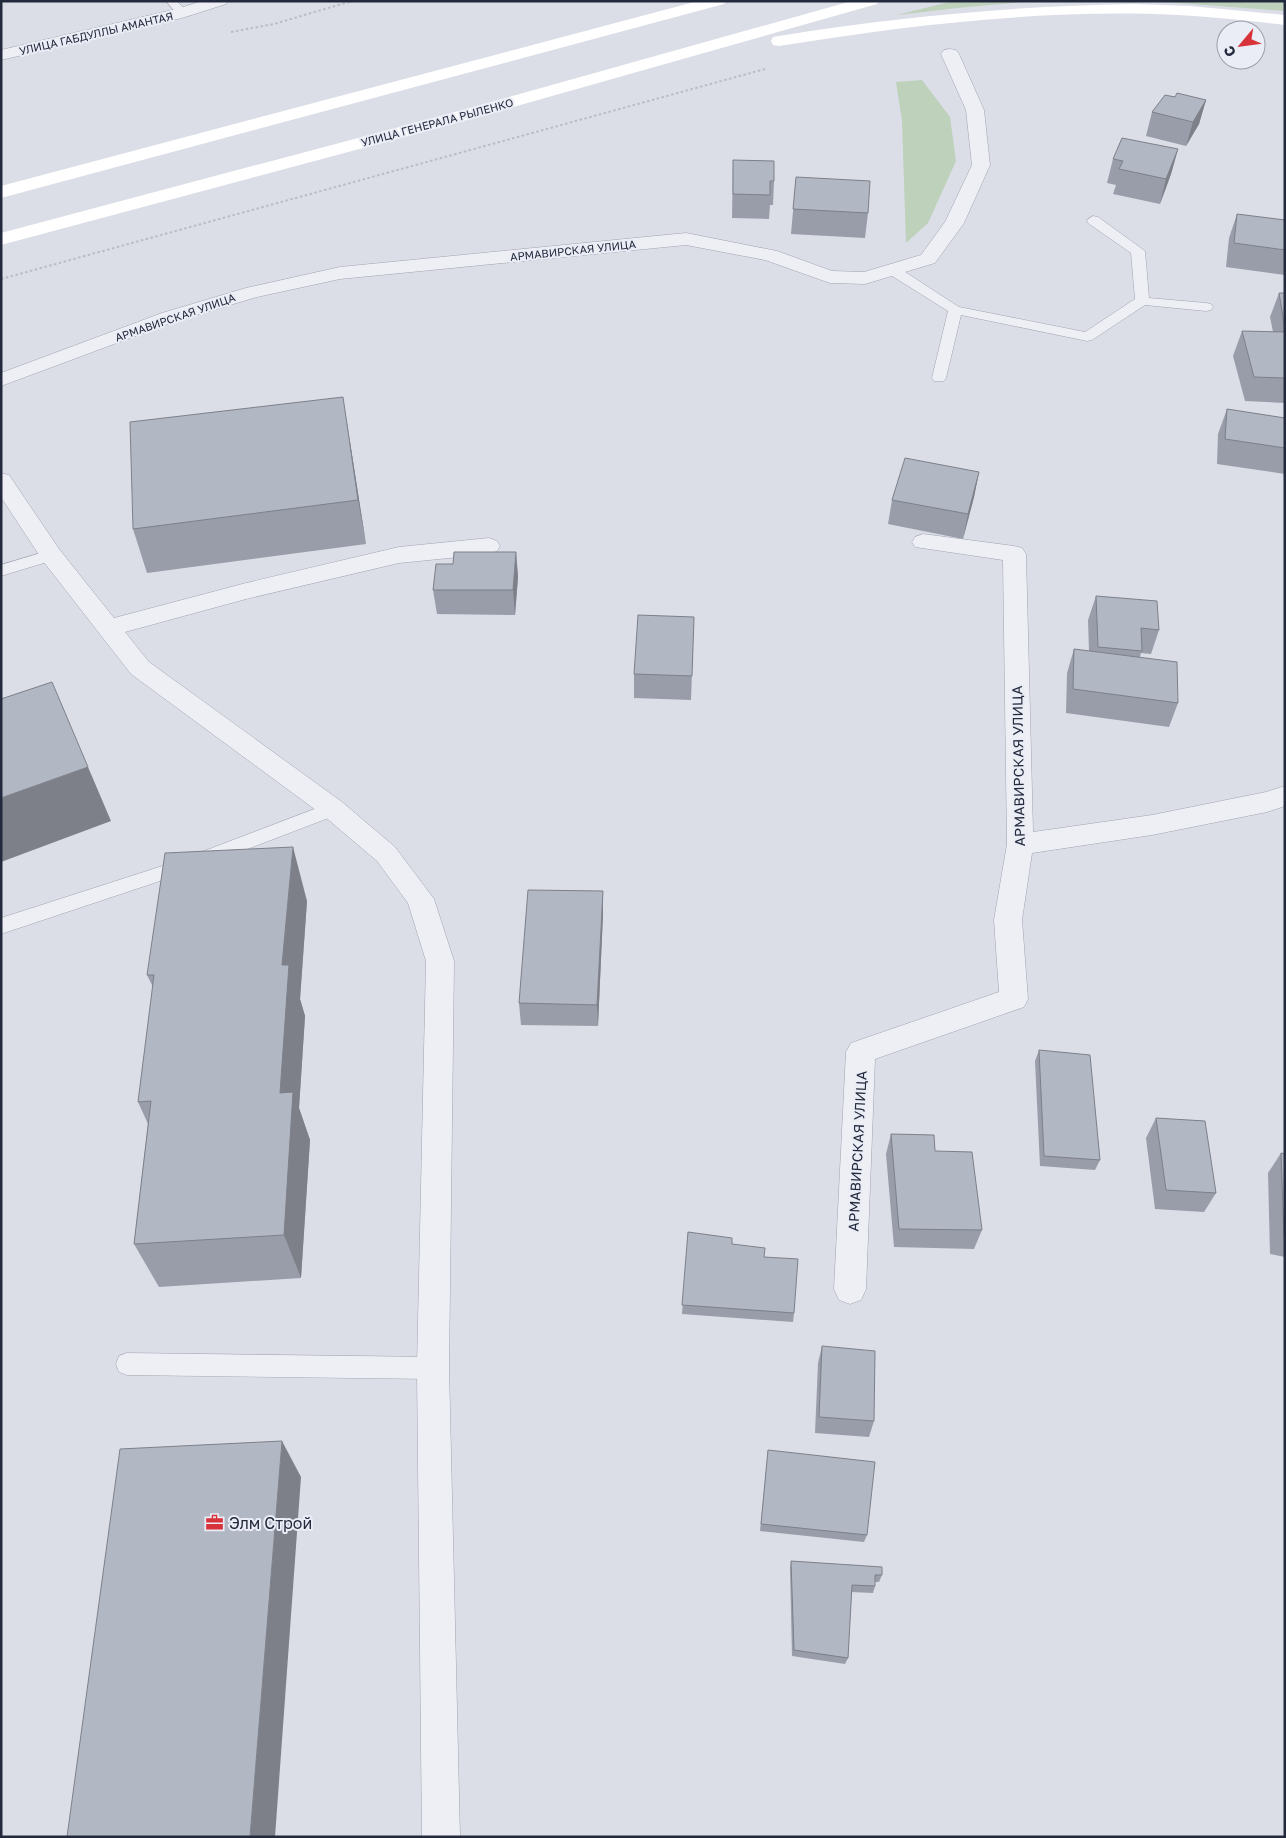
<svg xmlns="http://www.w3.org/2000/svg" width="1286" height="1838" font-family="'Golos Text',sans-serif">
  <rect width="100%" height="100%" fill="#dbdee7"/>
  <g fill="#bed1bb">
    <path d="M953 1H1033L957 8 897 15Z"/>
    <path d="M1150 1H1285V11Z"/>
    <path d="M922 80 950 117 956 161 928 223 906 243 902 121 896 82Z"/>
  </g>
  <g fill="none" stroke-linecap="round" stroke-linejoin="round">
    <defs>
      <g id="service">
        <path d="M166 1H177L188 13 186 15H178Z"/>
        <path d="M1093 216 1098 217 1145 251 1149 298 1206 303 1211 304 1213 307 1211 310 1206 311 1145 305 1092 340 1087 341 961 315 946 378 944 381H934L932 378 948 311 889 274 887 271 889 268H899L959 307 1085 332 1135 299 1131 253 1088 223 1087 220Z"/>
        <path d="M51 550 57 551 59 555 57 559 1 576V565Z"/>
        <path d="M333 802 339 804 342 809 339 814 190 871 1 934V918L178 861Z"/>
        <path d="M127 1353 433 1357 441 1360 444 1368 441 1376 433 1379 127 1375 119 1372 116 1364 119 1356Z"/>
      </g>
      <g id="minor">
        <path d="M202 1H228L226 4 182 18 1 60V50L177 9Z"/>
        <path d="M950 49 956 50 959 54 984 110 990 165 964 223 935 263 865 284 830 283 765 260 686 245 340 279 257 297 176 321 1 386V373L162 313 246 288 340 267 686 233 777 251 832 271 864 272 921 255 945 222 972 165 966 110 941 54 944 50Z"/>
        <path d="M1 473 9 475 59 549 114 618 246 583 399 547 489 538 497 541 500 546 497 551 489 554 399 563 246 599 125 632 149 662 342 802 395 847 434 899 454 961 449 1368 460 1837H422L417 1368 426 961 408 903 377 861 324 816 131 674 43 561 1 497Z"/>
        <path d="M923 534 1014 546 1022 548 1026 554 1033 832 1152 815 1266 792 1285 786V806L1267 812 1152 835 1032 853 1022 920 1028 999 1024 1007 875 1059 866 1289 861 1300 850 1304 839 1300 834 1289 846 1052 851 1043 999 992 994 920 1007 844 1003 560 915 547 912 542 915 537Z"/>
      </g>
    </defs>
    <use href="#service" stroke="#a0a4b1" stroke-width="1"/>
    <use href="#minor" stroke="#a0a4b1" stroke-width="1"/>
    <g stroke="#b9bcc5" stroke-width="2" stroke-dasharray="2.5 2.5" stroke-linecap="butt">
      <path d="M231 32 274 24 352 1"/>
      <path d="M1 279 765 69"/>
    </g>
    <use href="#service" fill="#eeeff5" fill-rule="evenodd"/>
    <use href="#minor" fill="#eeeff5" fill-rule="evenodd"/>
    <g fill="#fff" fill-rule="evenodd">
      <path d="M698 1H726L724 4 1 198V186Z"/>
      <path d="M852 1H879L877 4 460 122 1 245V233L448 114Z"/>
      <path d="M1133 4 1190 6 1285 15V25C1241 20 1197 15 1153 14 1028 11 902 26 779 46L773 45 771 41 773 37 779 36C897 17 1014 6 1133 4Z"/>
    </g>
  </g>
  <g fill="#999da9">
    <path d="M1175 97 1206 100 1199 124 1186 146 1146 136 1152 112Z"/>
    <path d="M1178 149 1171 174 1160 204 1113 194 1116 185 1107 183 1113 159Z"/>
    <path d="M733 160 774 181 773 205H770L769 219 732 218Z"/>
    <path d="M796 177 868 213 865 238 791 234Z"/>
    <path d="M1237 214 1285 220V275L1226 267 1229 238Z"/>
    <path d="M1279 293H1285V403L1245 401 1233 356 1242 331 1273 332 1270 317Z"/>
    <path d="M1227 409 1285 418V474L1217 464 1218 434Z"/>
    <path d="M350 442 366 544 147 573 133 529Z"/>
    <path d="M979 472 974 497 963 539 888 524 892 500Z"/>
    <path d="M516 552 518 577 515 615 437 614 433 590 453 564Z"/>
    <path d="M1096 596 1159 630 1151 654 1141 653 1140 657 1178 703 1169 727 1066 713 1067 673 1074 649 1089 651 1088 620Z"/>
    <path d="M694 617 691 700 634 698V674Z"/>
    <path d="M603 891V914L598 1026 521 1025 519 1003Z"/>
    <path d="M307 901 300 999 305 1016 299 1108 310 1140 301 1278 159 1287 134 1244 148 1124 138 1102 153 987 147 975Z"/>
    <path d="M1039 1050 1100 1160 1095 1170 1040 1166 1035 1061Z"/>
    <path d="M1156 1118 1216 1193 1204 1212 1155 1209 1146 1138Z"/>
    <path d="M891 1134 935 1151 982 1230 974 1249 894 1247 886 1154Z"/>
    <path d="M1281 1153 1285 1154V1257L1270 1254 1268 1173Z"/>
    <path d="M688 1232 732 1244 764 1257 794 1313 793 1322 682 1314Z"/>
    <path d="M822 1346 874 1421 869 1437 815 1433 818 1363Z"/>
    <path d="M768 1450 867 1535 864 1542 760 1531Z"/>
    <path d="M791 1561 882 1575 879 1582H875V1586L873 1593 851 1592 848 1658 845 1664 792 1656 790 1568Z"/>
  </g>
  <g fill="#7d8089">
    <path d="M1206 100 1199 124 1186 146 1193 122Z"/>
    <path d="M1178 149 1171 174 1160 204 1166 179Z"/>
    <path d="M343 397 350 442 366 544 358 500Z"/>
    <path d="M979 472 974 497 963 539 968 514Z"/>
    <path d="M516 552 518 577 515 615 513 590Z"/>
    <path d="M88 767 111 821 1 862V798Z"/>
    <path d="M293 847 307 901 300 999 305 1016 299 1108 310 1140 301 1278 284 1235 280 1093 282 965Z"/>
    <path d="M603 891V914L598 1026 597 1005Z"/>
    <path d="M282 1441 301 1477 275 1837H250Z"/>
  </g>
  <g fill="#b2b7c4" stroke="#7d8089">
    <path d="M1177 93 1206 100 1193 122 1152 112 1165 95 1175 97Z"/>
    <path d="M1122 138 1178 149 1166 179 1119 169 1123 161 1113 159Z"/>
    <path d="M733 160 774 161V181H770V195L733 194Z"/>
    <path d="M796 177 870 181 868 213 793 209Z"/>
    <path d="M1237 214 1285 220V250L1234 243Z"/>
    <path d="M1279 293H1285V323H1284Z"/>
    <path d="M1242 331 1285 332V378L1254 377Z"/>
    <path d="M343 397 358 500 133 529 130 422Z"/>
    <path d="M1227 409 1285 418V448L1225 439Z"/>
    <path d="M905 458 979 472 968 514 892 500Z"/>
    <path d="M454 552H516L513 590H433L436 564H453Z"/>
    <path d="M1096 596 1157 601 1159 630 1141 628 1142 651 1098 647Z"/>
    <path d="M638 615 694 617 692 676 634 674Z"/>
    <path d="M1074 649 1177 662 1178 703 1073 689Z"/>
    <path d="M52 682 88 767 1 798V699Z"/>
    <path d="M293 847 282 965H289L280 1093 293 1092 284 1235 134 1244 151 1101 138 1102 154 975H147L165 853Z"/>
    <path d="M528 890 603 891 597 1005 519 1003Z"/>
    <path d="M1039 1050 1090 1055 1100 1160 1044 1156Z"/>
    <path d="M1156 1118 1205 1121 1216 1193 1166 1190Z"/>
    <path d="M891 1134 934 1135 935 1151 972 1152 982 1230 899 1229Z"/>
    <path d="M1281 1153 1285 1154V1236H1284Z"/>
    <path d="M688 1232 732 1238V1244L765 1248 764 1257 798 1259 794 1313 682 1305Z"/>
    <path d="M822 1346 875 1351 874 1421 819 1417Z"/>
    <path d="M282 1441 250 1837H67L120 1449Z"/>
    <path d="M768 1450 875 1462 867 1535 761 1524Z"/>
    <path d="M791 1561 882 1567V1575H875V1586L852 1585 848 1658 794 1650Z"/>
  </g>
  <defs>
    <symbol id="office-bare" viewBox="-9 -9 18 18"><path d="M-6-3h4V-5.5h4V-3h4V5H-6ZM-1-4.5V-3h2v-1.5ZM-6 0V1H6V0Z" fill="#d8333a" stroke="#eaedf5" stroke-width="2.5" paint-order="stroke"/></symbol>
  </defs>
  <g fill-rule="evenodd">
    <use href="#office-bare" x="202" y="1510" width="25" height="25"/>
  </g>
  <g text-anchor="middle" dominant-baseline="central" stroke-width="4" stroke-linejoin="round" paint-order="stroke">
    <g font-size="11" fill="#242a3e" stroke="#eaedf5">
      <text transform="translate(96 33) rotate(-13)">УЛИЦА ГАБДУЛЛЫ АМАНТАЯ</text>
      <text transform="translate(437 122) rotate(-15)">УЛИЦА ГЕНЕРАЛА РЫЛЕНКО</text>
      <text transform="translate(573 250) rotate(-6)">АРМАВИРСКАЯ УЛИЦА</text>
      <text transform="translate(175 317) rotate(-19)">АРМАВИРСКАЯ УЛИЦА</text>
    </g>
    <g font-size="14" fill="#242a3e" stroke="#eaedf5">
      <text transform="translate(1018 766) rotate(-91)">АРМАВИРСКАЯ УЛИЦА</text>
      <text transform="translate(857 1151) rotate(-87)">АРМАВИРСКАЯ УЛИЦА</text>
    </g>
    <g font-size="16" fill="#242a3e" stroke="#eaedf5" text-anchor="start">
      <text x="229" y="1523">Элм Строй</text>
    </g>
  </g>
  <rect width="1286" height="1838" fill="none" stroke="#242a3e" stroke-width="5"/>
  <g transform="translate(1241 45) rotate(241)"><circle r="24" fill="#eaedf5" stroke="#9b9fac"/>
  <path d="M0-4L9 19L0 12L-9 19Z" fill="#d8333a"/>
  <text y="-8" font-size="14" font-weight="bold" text-anchor="middle" fill="#242a3e">С</text>
  </g>
</svg>
